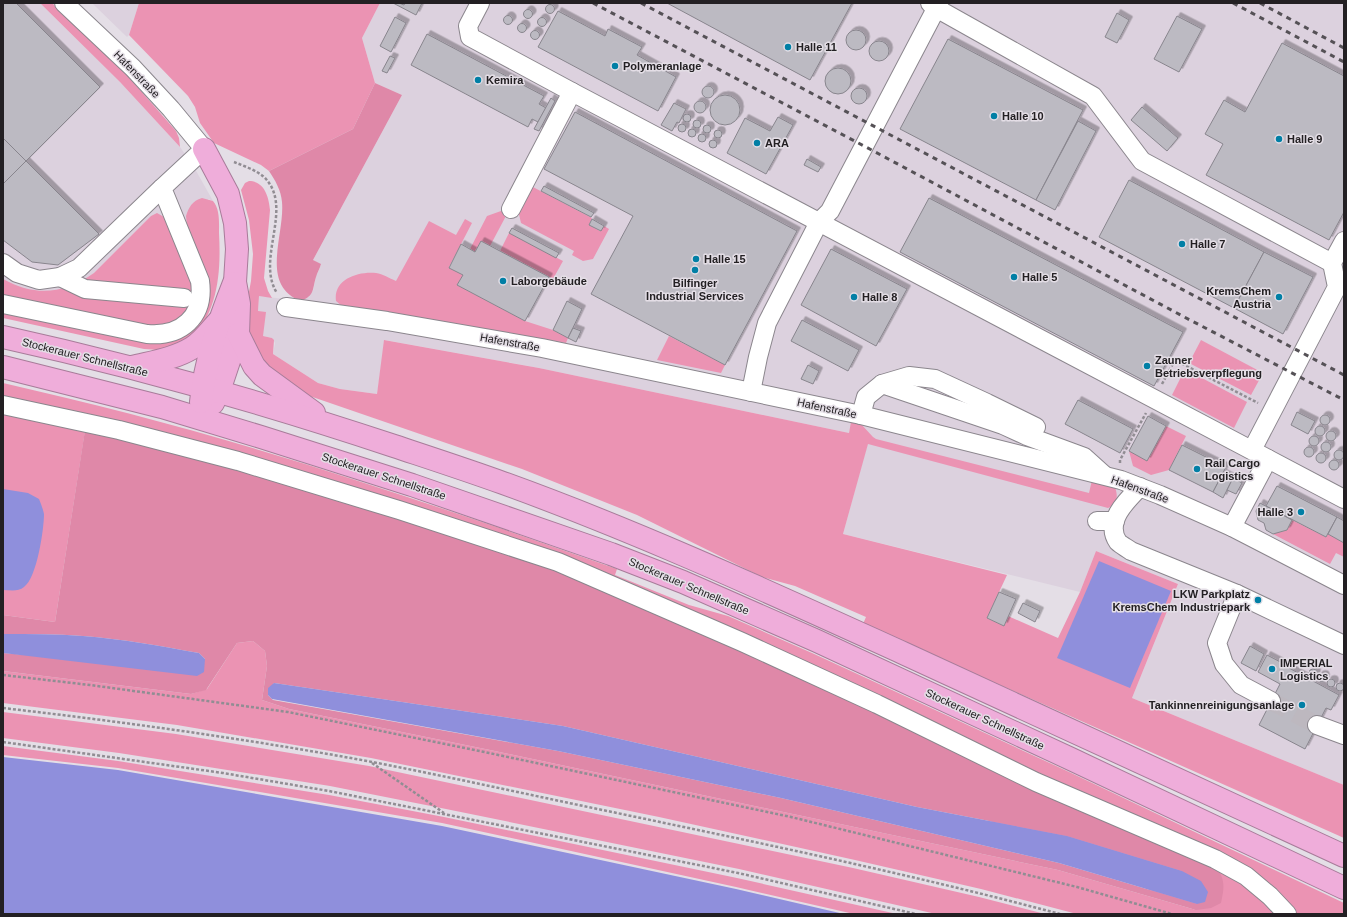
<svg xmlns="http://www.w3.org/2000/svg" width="1347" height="917" font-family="Arial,sans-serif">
  <defs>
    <filter id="shadow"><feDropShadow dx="3.5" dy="-3.5" stdDeviation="0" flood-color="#0004"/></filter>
  </defs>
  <rect width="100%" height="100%" fill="#e4dee6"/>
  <g fill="#dcd1de">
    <path d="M3 3H40L120 82 180 147 195 169 213 201 208 199 206 280 3 311Z"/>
    <path d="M92 3H139L129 35 127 37Z"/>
    <path d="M380 3H1344V785L1132 698 1178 584 1096 551 1080 592 843 534 870 435 852 422 849 433 539 368 385 340 377 394 340 389 318 383 273 354 275 343 272 338 263 336 258 311 259 296 301 301 313 291 316 276 321 265 313 260 402 95 375 83 362 38Z"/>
  </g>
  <g fill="#eb93b3">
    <path d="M40 3H52L126 74 176 131 179 138 180 147 120 82Z"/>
    <path d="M139 3H380L362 38 375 83 353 129 269 171 261 165 214 143 200 123 195 107 188 96 129 35Z"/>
    <path d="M249 181C265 181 269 198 270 210L264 278 268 291 272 298 259 296 258 311 266 312 263 336 272 338 274 340 273 354 318 383 340 389 377 394 384 340 539 368 849 433 851 422 861 424 873 437 876 439 1089 493 1092 480 1115 487C1118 496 1118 504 1108 508L868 444 843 534 1007 575 987 618 1004 626 1008 616 1058 638 1080 592 1096 551 1178 584 1132 698 1344 785V838L863 624 866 617 795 586 762 577 637 515 522 469 298 392 268 372 248 331V297L251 281 253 254 249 220 241 190 245 183Z"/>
    <path d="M531 186 592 218 589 225 600 231 604 226 609 229 593 259 583 261 572 255 574 251 521 223 518 210Z"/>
    <path d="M202 198 213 201C220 209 219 222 219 233 221 270 219 314 188 341 184 344 165 350 159 350 154 350 149 349 144 349L3 318V311L145 342 196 321 186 216C189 207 192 201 202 198Z"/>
    <path d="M501 211 507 214 490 246 481 241 475 252 470 249 487 216Z"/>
    <path d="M157 213 164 217 194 283V299L181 320 157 327 3 296V279C36 297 63 294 94 273L151 216Z"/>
    <path d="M465 219 472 223 449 267 463 275 457 285 525 321 553 330 568 338 566 343 453 323 343 307 336 301C333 280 357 271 376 273 383 274 389 278 396 281L429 221 456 235Z"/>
    <path d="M509 233 563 261 553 279 500 251Z"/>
    <path d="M669 336 725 365 721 373 657 360Z"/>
    <path d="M1201 340 1263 373 1251 395 1189 363Z"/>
    <path d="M1185 369 1247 402 1234 428 1172 395Z"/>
    <path d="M3 383C89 403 174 424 259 450 379 486 498 527 617 569L615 575 689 605 728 616 812 653 1067 771 1344 903V914H1077L981 889 855 860 659 817 371 758 177 725 3 703V671L191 694 207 689 237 643 253 641 265 651 267 666 262 700 289 709 490 750 1058 870 1196 910 85 431 55 622 3 615Z"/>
    <path d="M1166 426 1186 436 1169 470 1151 475 1133 466 1129 451 1147 460Z"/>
    <path d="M1292 520 1326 537 1328 534 1344 543V557L1336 553 1330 564 1273 534 1287 530Z"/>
    <path d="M3 712 176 734 369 766 853 868 979 897 1045 914H936L739 869 446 809 330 786 119 753 3 738Z"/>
    <path d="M3 746 118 761 329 795 444 817 737 878 897 914H854L736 887 442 823 118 768 3 755Z"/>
  </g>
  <g fill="#df88a8" fill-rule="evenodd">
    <path d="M375 83 402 95 313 260 321 264C320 268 317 273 316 277 312 290 315 295 301 301 259 285 285 235 282 202 281 190 275 180 269 171L353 129Z"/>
    <path d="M85 430 236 466 555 568 1214 863C1225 879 1225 885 1221 903L1211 908 1196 910 1058 870 490 750 289 709 262 700 267 666 265 651 253 641 237 643 206 690 191 694 3 671V653L38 656 205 659 199 653C160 646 122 639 83 636 56 634 30 634 3 634V615L55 622ZM274 683 563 726 917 807 1067 836 1182 871 1197 904 1059 863 781 798 558 751 273 700 268 695Z"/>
  </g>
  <g fill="#8f8fdc">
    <path d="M3 489 28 493 39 499C41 504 43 509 44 514 44 529 37 578 24 587 18 592 10 590 3 590Z"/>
    <path d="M1099 561 1171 591 1130 688 1057 658Z"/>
    <path d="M3 634C30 634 56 634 83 636 122 639 160 646 199 653L205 659 204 672 197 676 3 653Z"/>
    <path d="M274 683 563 726 917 807 1067 836 1182 871 1201 881 1208 892 1205 902 1197 904 1059 863 781 798 558 751 272 699 268 695V688Z"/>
    <path d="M3 757 118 770 442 826 736 889 844 914H3Z"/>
  </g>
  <g fill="#bcbac2" stroke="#88858d" filter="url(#shadow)">
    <path d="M3 3H16L100 87 26 161 3 138Z"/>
    <path d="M393 3H399L404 5 405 3H422L416 15Z"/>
    <path d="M667 3H852L810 80Z"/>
    <circle cx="550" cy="9" r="4.5"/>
    <circle cx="528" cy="14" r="4.5"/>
    <path d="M558 11 605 36 608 29 642 47 637 55 676 77 658 111 538 47Z"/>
    <path d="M1117 13 1129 20 1117 43 1105 37Z"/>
    <circle cx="508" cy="20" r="4.5"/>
    <path d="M1177 16 1202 29 1179 72 1154 59Z"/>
    <path d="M395 17 406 23 391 52 380 46Z"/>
    <circle cx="542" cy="22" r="4.5"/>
    <circle cx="522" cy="28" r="4.5"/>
    <circle cx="856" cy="40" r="10"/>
    <circle cx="535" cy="35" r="4.5"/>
    <path d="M427 34 544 96 539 104 546 108 538 122 532 119 528 127 411 65Z"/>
    <path d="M948 39 1083 110 1036 200 900 129Z"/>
    <circle cx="879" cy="51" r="10"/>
    <path d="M1282 43 1344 76V212L1329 240 1206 175 1223 144 1205 134 1224 100 1245 112Z"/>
    <path d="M390 56 395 58 387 73 382 71Z"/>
    <circle cx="838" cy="81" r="13"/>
    <circle cx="708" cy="92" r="6"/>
    <circle cx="859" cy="96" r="8"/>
    <circle cx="725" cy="110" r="15"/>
    <path d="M551 98 555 101 539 131 534 129Z"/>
    <circle cx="700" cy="107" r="6"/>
    <path d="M674 103 686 109 679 123 677 122 672 131 661 125Z"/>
    <path d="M1142 107 1178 138 1167 151 1131 120Z"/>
    <path d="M575 112 797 231 725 365 591 294 633 216 544 169Z"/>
    <circle cx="687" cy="118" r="4"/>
    <path d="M778 117 793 125 766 174 727 153 745 118 770 131Z"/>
    <circle cx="697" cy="124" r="4"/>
    <path d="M1078 121 1096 131 1055 210 1036 200Z"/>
    <circle cx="682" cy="128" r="4"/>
    <circle cx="707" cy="129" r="4"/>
    <circle cx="692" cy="133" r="4"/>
    <circle cx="718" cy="134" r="4"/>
    <circle cx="702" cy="138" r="4"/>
    <path d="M3 138 26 161 3 184Z"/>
    <circle cx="713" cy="144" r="4"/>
    <path d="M807 159 821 167 818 172 804 165Z"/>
    <path d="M26 161 99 234 58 265 32 262 3 240V184Z"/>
    <path d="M1129 180 1264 252 1234 308 1099 237Z"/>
    <path d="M544 186 594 213 591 217 541 191Z"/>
    <path d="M929 198 1183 332 1154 386 900 252Z"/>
    <path d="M592 219 604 226 601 231 589 225Z"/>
    <path d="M512 228 559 253 556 258 509 233Z"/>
    <path d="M481 241 549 277 525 321 457 285 463 275 449 268 461 244 475 252Z"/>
    <path d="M831 249 907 289 876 346 801 305Z"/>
    <path d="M1264 252 1313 277 1283 334 1234 308Z"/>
    <path d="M567 301 582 309 568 338 553 330Z"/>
    <path d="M802 320 859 350 848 371 791 341Z"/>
    <path d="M573 328 581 331 576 342 568 338Z"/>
    <path d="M808 365 819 371 813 384 801 379Z"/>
    <path d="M1078 400 1133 429 1120 453 1065 424Z"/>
    <path d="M1297 412 1315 421 1308 434 1291 425Z"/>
    <circle cx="1325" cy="420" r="5"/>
    <path d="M1148 416 1166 426 1147 461 1129 451Z"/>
    <circle cx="1320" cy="431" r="5"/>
    <circle cx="1331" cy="436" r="5"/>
    <circle cx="1314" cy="441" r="5"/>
    <circle cx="1326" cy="447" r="5"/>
    <path d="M1182 445 1226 467 1213 492 1169 470Z"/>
    <circle cx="1309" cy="452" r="5"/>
    <circle cx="1339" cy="455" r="5"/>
    <circle cx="1321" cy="458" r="5"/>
    <circle cx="1334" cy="465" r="5"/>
    <path d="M1223 473 1233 478 1223 498 1213 492Z"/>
    <path d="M1233 478 1242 483 1236 494 1227 490Z"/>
    <path d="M1277 486 1337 517 1326 537 1266 506Z"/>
    <path d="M1260 503 1292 520 1287 530 1273 534 1266 530 1264 523 1258 520 1256 511Z"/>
    <path d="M1337 517 1344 521V543L1328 534Z"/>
    <path d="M999 592 1016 599 1004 626 987 618Z"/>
    <path d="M1023 603 1040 611 1035 622 1018 613Z"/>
    <path d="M1250 646 1264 654 1256 671 1241 663Z"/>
    <path d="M1267 655 1290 667 1289 668 1339 695 1331 710 1326 708 1305 749 1259 725 1280 684 1258 672Z"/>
    <circle cx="1313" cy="673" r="4"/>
    <circle cx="1322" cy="678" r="4"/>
    <circle cx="1331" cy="683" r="4"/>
    <circle cx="1340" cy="687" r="4"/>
  </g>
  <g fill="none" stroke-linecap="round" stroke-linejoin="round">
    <path stroke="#bdb8bf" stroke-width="18" stroke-dasharray="18 9" stroke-linecap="butt" d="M1271 701 1317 725"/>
    <defs>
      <g id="minor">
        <path d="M480 3 468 26 470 37 572 92"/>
        <path d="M930 3 936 8 1093 96 1142 161 1332 263"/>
        <path d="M511 209 572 92 1344 499"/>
        <path d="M3 263 17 273 39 280 60 277 79 268 162 188"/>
        <path d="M60 277 85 289 184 298"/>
        <path d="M3 304 147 334C181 337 205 317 200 281L162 188 204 149 171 109 133 68 64 3"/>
        <path d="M286 307 387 321 542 348 861 415 1121 480 1160 495 1232 527 1344 585"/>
        <path d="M882 384 909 376 935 379 987 403 1036 427"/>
        <path d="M751 392 758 357 767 323 819 222 830 211 939 3"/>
        <path d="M3 405 119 430 238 461 399 510 558 562 742 642 877 704 1036 782 1215 859 1246 876 1270 896 1287 914"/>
        <path d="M861 415 866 397 882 384 1003 425 1027 436 1084 457 1104 475"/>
        <path d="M1252 450 1337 287 1332 263 1344 241"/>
        <path d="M1140 487C1127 500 1104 522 1118 542 1121 545 1127 548 1131 551L1237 594 1344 645"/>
        <path d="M1097 521H1115"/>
        <path d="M1232 527 1268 459"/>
        <path d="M1237 594 1217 643 1224 664 1241 685 1271 701"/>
        <path d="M1317 725 1344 735"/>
      </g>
      <g id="highway">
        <path d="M204 149 228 194 235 223 237 249 235 282 239 304 238 334 219 391 213 403"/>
        <path d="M238 334 254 366 262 375 314 413"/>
        <path d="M3 337C135 366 265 403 394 446 430 458 467 470 503 483 639 532 771 593 903 653 1050 720 1197 788 1344 856"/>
        <path d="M3 367 162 407 261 437 412 485 611 554 683 582 817 641 1071 759 1344 888"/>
        <path d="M132 367C152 362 174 359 192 348 202 342 210 331 218 322"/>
        <path d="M201 402C205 361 219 321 234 283"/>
      </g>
    </defs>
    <use href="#minor" stroke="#8b868d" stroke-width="20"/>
    <use href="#highway" stroke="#a87c9a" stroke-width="24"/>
    <g stroke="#918d93" stroke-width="2.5" stroke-dasharray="3 2" stroke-linecap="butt">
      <path d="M234 162C244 166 256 170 264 177 295 207 255 259 277 293"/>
      <path d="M1162 384 1175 360 1258 403"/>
      <path d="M1120 463V460L1146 413"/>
      <path d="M3 675 90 685 288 712 489 753 791 817 1077 887 1172 914"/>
      <path d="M3 708C125 722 247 739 367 761 451 777 534 796 617 813 765 844 914 875 1060 914"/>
      <path d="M3 742 223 773 329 791 738 873 916 914"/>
      <path d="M372 763 444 813"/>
    </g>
    <use href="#minor" stroke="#fff" stroke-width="18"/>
    <use href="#highway" stroke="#efadda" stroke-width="22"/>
    <g stroke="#555156" stroke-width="3" stroke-dasharray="5 5" stroke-linecap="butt">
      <path d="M593 3 864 146 1190 320 1344 400"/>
      <path d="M641 3 1344 375"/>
      <path d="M1233 3 1344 62"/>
      <path d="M1260 3 1344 48"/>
    </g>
  </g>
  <g fill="#017fa5" stroke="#e4dee6" stroke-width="1.5">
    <circle cx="788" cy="47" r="4"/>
    <circle cx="615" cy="66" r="4"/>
    <circle cx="478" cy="80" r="4"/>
    <circle cx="994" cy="116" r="4"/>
    <circle cx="1279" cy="139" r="4"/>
    <circle cx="757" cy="143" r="4"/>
    <circle cx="1182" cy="244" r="4"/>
    <circle cx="696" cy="259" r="4"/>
    <circle cx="695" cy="270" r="4"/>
    <circle cx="1014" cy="277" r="4"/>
    <circle cx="503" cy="281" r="4"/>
    <circle cx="854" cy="297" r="4"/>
    <circle cx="1279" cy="297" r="4"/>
    <circle cx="1147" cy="366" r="4"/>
    <circle cx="1197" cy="469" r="4"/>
    <circle cx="1301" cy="512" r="4"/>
    <circle cx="1258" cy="600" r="4"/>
    <circle cx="1272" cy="669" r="4"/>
    <circle cx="1302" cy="705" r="4"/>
  </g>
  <g text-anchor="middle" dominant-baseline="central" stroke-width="3" stroke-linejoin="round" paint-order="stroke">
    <g font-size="11" font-weight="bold" fill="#232023" stroke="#e4dee6" text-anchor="start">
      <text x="796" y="47">Halle 11</text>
      <text x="623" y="66">Polymeranlage</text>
      <text x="486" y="80">Kemira</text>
      <text x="1002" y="116">Halle 10</text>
      <text x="1287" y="139">Halle 9</text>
      <text x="765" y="143">ARA</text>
      <text x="1190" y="244">Halle 7</text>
      <text x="704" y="259">Halle 15</text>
      <text x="1022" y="277">Halle 5</text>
      <text x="511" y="281">Laborgebäude</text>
      <text x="695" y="283" text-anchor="middle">Bilfinger<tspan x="695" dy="13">Industrial Services</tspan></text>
      <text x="1271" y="291" text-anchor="end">KremsChem<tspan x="1271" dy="13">Austria</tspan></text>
      <text x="862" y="297">Halle 8</text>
      <text x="1155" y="360">Zauner<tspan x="1155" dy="13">Betriebsverpflegung</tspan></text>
      <text x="1205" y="463">Rail Cargo<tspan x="1205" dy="13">Logistics</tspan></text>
      <text x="1293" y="512" text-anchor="end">Halle 3</text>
      <text x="1250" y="594" text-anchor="end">LKW Parkplatz<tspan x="1250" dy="13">KremsChem Industriepark</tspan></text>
      <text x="1280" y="663">IMPERIAL<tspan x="1280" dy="13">Logistics</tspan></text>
      <text x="1294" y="705" text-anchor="end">Tankinnenreinigungsanlage</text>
    </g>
    <g font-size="11" fill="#232023" stroke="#e4dee6">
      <text transform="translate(137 74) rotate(46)">Hafenstraße</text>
      <text transform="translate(510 342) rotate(10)">Hafenstraße</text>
      <text transform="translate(85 357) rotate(14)">Stockerauer Schnellstraße</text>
      <text transform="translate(827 408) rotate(12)">Hafenstraße</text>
      <text transform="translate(384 476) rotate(18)">Stockerauer Schnellstraße</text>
      <text transform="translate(1140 489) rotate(20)">Hafenstraße</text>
      <text transform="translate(689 586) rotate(23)">Stockerauer Schnellstraße</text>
      <text transform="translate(985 719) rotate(25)">Stockerauer Schnellstraße</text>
    </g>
  </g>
  <rect width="1347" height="917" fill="none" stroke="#232023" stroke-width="8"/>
</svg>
